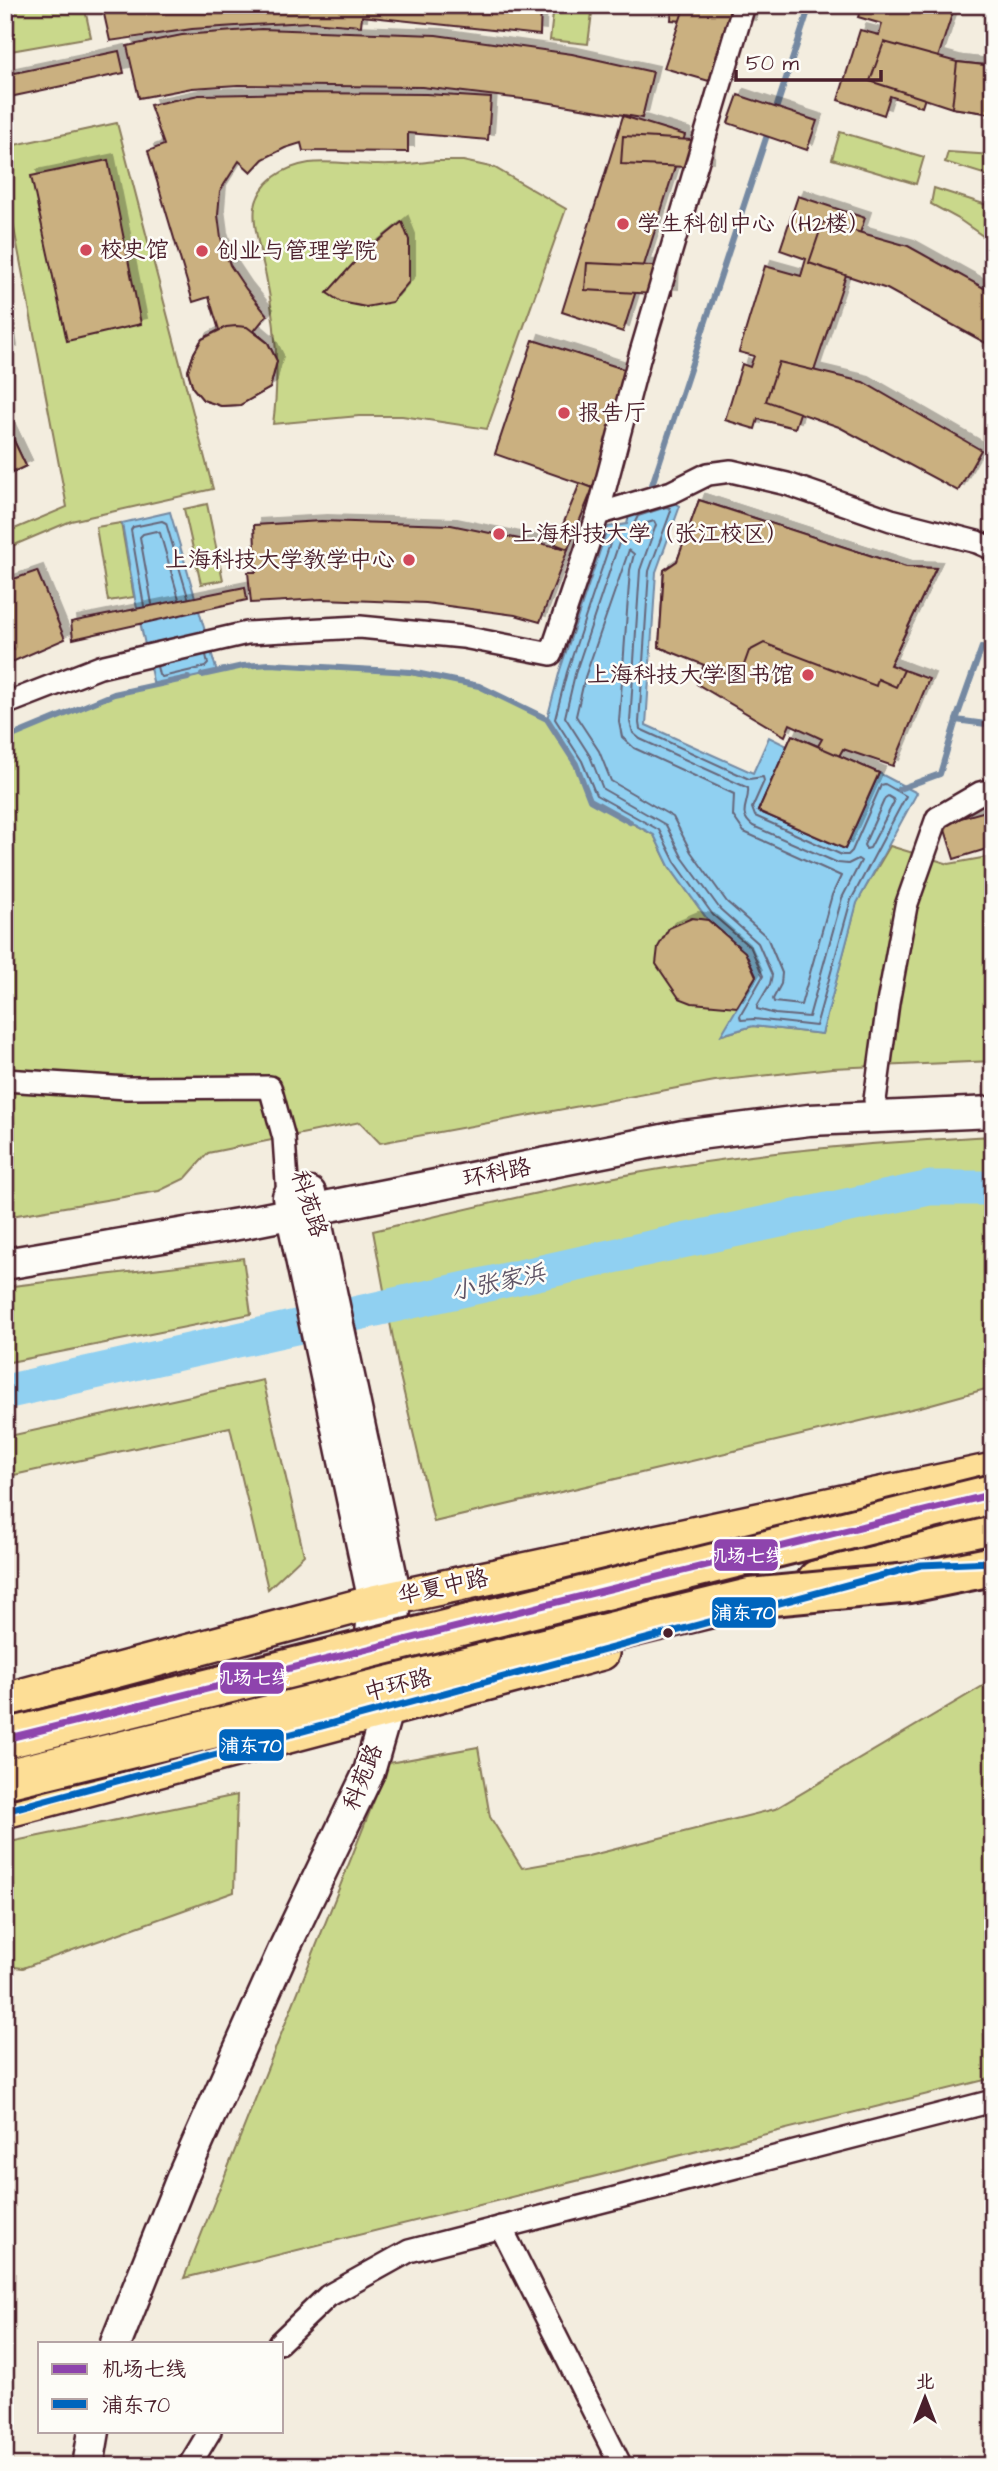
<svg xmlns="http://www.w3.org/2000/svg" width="998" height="2471" font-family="'Architects Daughter','LXGW WenKai TC',sans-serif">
  <defs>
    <filter id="shadow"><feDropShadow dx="6" dy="-6" stdDeviation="0" flood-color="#0004"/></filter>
  </defs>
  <rect width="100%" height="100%" fill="#f3eddf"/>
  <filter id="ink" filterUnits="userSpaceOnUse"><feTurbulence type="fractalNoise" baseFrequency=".0143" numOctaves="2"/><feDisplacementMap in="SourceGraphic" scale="14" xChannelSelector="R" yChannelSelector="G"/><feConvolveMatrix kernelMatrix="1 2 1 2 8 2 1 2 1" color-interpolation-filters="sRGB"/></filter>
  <g filter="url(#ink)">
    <g fill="#c9d88b" stroke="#8a7c5b" stroke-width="2">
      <path d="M5 5H84L91 37 5 52Z"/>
      <path d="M554 5H593L588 44 550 40Z"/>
      <path d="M117 123 213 489 71 521 5 549V533L67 507 5 181V147Z"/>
      <path d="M840 132 924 157 916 184 832 159Z"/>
      <path d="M948 152 993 155V177L945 162Z"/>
      <path d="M436 161H463L495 168 566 209 487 429 402 416H359L273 424C280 374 276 325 266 276 262 257 252 225 255 207 260 181 284 167 309 163 331 160 355 165 378 165 397 166 417 163 436 161Z"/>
      <path d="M934 188 993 207V243L957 218 931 204Z"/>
      <path d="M207 504 223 580 201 584 184 509Z"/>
      <path d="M121 523 134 597 108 601 96 527Z"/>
      <path d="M270 664 393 671 479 686 547 719 576 764 590 800 654 835 669 866 708 920 745 952 756 976 722 1035 753 1026 822 1034 857 902 890 846 949 864 993 856V1061L832 1068 715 1081 380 1143 360 1122 208 1153 186 1178 159 1191 5 1217V739L114 694 243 666Z"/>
      <path d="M993 1136V1387L924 1406 434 1522 400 1376 373 1231C476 1207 580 1181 685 1165 787 1149 890 1142 993 1136Z"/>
      <path d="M243 1258 251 1314 5 1363V1287Z"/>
      <path d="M263 1380 304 1555 268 1589 230 1427 5 1477V1437Z"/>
      <path d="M993 1680V2078L184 2278 389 1763 478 1747 490 1817 522 1868 584 1857 775 1809Z"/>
      <path d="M237 1795 234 1892 23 1968 5 1966V1843Z"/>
    </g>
    <g fill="#90d0f1" stroke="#7489a2" stroke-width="2">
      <path d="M669 499 680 506 656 572 646 725 753 773 769 737 787 746 879 773 917 793 857 903 822 1034 753 1026 721 1035 756 976 745 952 708 920 669 866 654 835 590 800 576 764 547 719 560 670 608 527 627 524 630 511Z"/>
      <path d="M170 512 217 672 154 686 135 599 122 523Z"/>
    </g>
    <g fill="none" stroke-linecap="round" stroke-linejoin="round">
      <g stroke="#66667a" stroke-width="2">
        <path d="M666 507 670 508 671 511 649 571 639 723 640 729 749 779 763 777 764 781 752 808 755 816 842 855H848L852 851 881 785 885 784 906 796 851 900 816 1026 754 1019 741 1020 740 1016 763 976 751 948 713 915 675 862 659 830 596 795 582 761 555 719 567 672 613 535 631 530 638 516Z"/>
        <path d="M654 521 656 525 640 570 630 722 633 733 640 739 748 788C750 803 736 813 753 826L838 863 848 864 858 859 861 861 842 898 809 1017 775 1014 757 1009V1006L770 984 772 975 758 943 720 909 682 857 666 825 603 789 590 756 565 717 575 674 619 543 636 537 644 524Z"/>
        <path d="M629 550 634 554 630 570 619 722 622 737 634 748 734 794 733 816 744 832 841 876 832 895 801 1005 774 1002 773 999 781 984 782 973 767 937 727 902 691 852 673 817 611 781 599 751 576 716 585 677Z"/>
        <path d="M152 604 140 537 143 534 156 531 160 533 179 599"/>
        <path d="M144 606 131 530 133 527 162 521 166 523 188 597"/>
        <path d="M157 666 159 675 162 677 205 667 208 664 206 655"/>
        <path d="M888 796 893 799 894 802 870 848 866 849 864 845 885 798Z"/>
      </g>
      <g stroke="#7489a2" stroke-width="6">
        <path d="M774 115 810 5"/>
        <path d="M649 494 769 129"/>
        <path d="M202 675 243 666 270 664 411 672 479 686 547 719 576 764 590 800 630 822"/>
        <path d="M956 720 982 647"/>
        <path d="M5 739 114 694 188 678"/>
        <path d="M899 789 940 774 956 720 993 725"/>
      </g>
      <path stroke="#90d0f1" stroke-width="35" d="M5 1392 654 1247 930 1188H993"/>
    </g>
    <g fill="#cab080" stroke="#4a1f2b" stroke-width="2" filter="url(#shadow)">
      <path d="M102 5H541L540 35 362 16 361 26 310 22 251 25 192 29 110 41Z"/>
      <path d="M672 5H752L750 26 671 20Z"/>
      <path d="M685 5H734L709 81 664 68Z"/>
      <path d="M862 5H955L922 107 890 96 884 115 838 100 860 30 879 35 882 24 858 17Z"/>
      <path d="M261 29 436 35 572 54 653 72 642 118 539 101 422 87 238 85 192 88 139 98 127 46 182 35Z"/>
      <path d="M884 42 957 62 993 66V114L952 108 870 81Z"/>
      <path d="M119 51 124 73 5 98V75Z"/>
      <path d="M957 62 993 66V114L952 108Z"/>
      <path d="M295 93 426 94 491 98 488 140 408 133V152L303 151 301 143 285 148 263 159 251 172 239 161 220 191 218 215 221 238 230 265 246 289 267 315 254 331 268 343 277 361 270 388 240 405 221 406 203 400 193 388 188 371 194 353 202 339 219 330 209 297 193 302 148 151 164 145 150 105 199 95Z"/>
      <path d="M738 95 817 121 807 150 728 123Z"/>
      <path d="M623 116 685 135 623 332 562 312Z"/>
      <path d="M623 136 709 141 708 168 621 164Z"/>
      <path d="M108 160 141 324 67 341 31 176Z"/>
      <path d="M798 196 865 218 795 428 758 419 755 429 725 420 742 364 750 367 754 356 739 352 765 266 801 276 806 259 780 250Z"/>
      <path d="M402 222 409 240V282L392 302 366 307 341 302 327 293 360 256Z"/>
      <path d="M823 222 908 246 993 293V347L887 289 809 263Z"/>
      <path d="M587 263 673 267 672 295 585 290Z"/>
      <path d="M5 313 11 352 5 353Z"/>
      <path d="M236 326 247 327 268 343 277 361 270 388 240 405 221 406 203 400 193 388 188 371 194 353 202 339 226 327Z"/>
      <path d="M533 340 633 372 593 488 495 454Z"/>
      <path d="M779 362 863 382 981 450 958 491 839 427 766 401Z"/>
      <path d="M5 422 26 466 5 476Z"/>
      <path d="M5 422 26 466 5 476Z"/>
      <path d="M580 483 593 488 568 549 555 544Z"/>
      <path d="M699 500 906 567 936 568 890 665 929 679 893 766 843 749 839 756 879 773 845 849 758 811 792 735 818 746 822 739 790 724 785 736 697 684 704 664 659 647 664 570 677 561Z"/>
      <path d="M699 500 906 567 936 568 890 665 904 670 896 687 878 679 876 686 764 643 749 651 739 679 659 647 664 570 677 561Z"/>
      <path d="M321 521 451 525 568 549 540 622 515 615 426 603 323 599 251 603 248 572H256L254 525Z"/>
      <path d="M37 571 65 639 5 665V582Z"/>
      <path d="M245 587 247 600 73 639 71 622Z"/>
      <path d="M5 625 14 649 5 654Z"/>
      <path d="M792 735 879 773 845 849 758 811Z"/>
      <path d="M993 809V847L954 859 943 823Z"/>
      <path d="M692 918 708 920 745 952 756 976 737 1007 692 1003 679 998 656 964 658 947 669 928Z"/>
    </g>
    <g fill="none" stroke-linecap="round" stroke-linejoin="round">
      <defs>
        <g id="street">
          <path d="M598 514 672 492 708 474 731 471 787 484 891 520 977 542 993 549"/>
          <path d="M5 704 100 667 247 633 360 627 463 637 551 654 598 514 639 359 744 5"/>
          <path d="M5 1080 127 1088 270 1087 284 1138 288 1197"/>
          <path d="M875 1100 888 1003 906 906 937 818 980 793 993 790"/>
          <path d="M501 2227 621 2466"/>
          <path d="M279 2343 328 2296 409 2251 993 2101"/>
          <path d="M189 2466 210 2431"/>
        </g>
        <g id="secondary">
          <path d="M288 1197 374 1602 368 1667"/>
          <path d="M5 1264 244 1223 683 1136 809 1120 993 1112"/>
          <path d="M116 2343 182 2178 283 1951 369 1772 387 1710 396 1597 310 1193"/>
          <path d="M88 2466 94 2431"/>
        </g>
        <g id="primary">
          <path d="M5 1700 374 1602 993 1470"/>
          <path d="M5 1811 602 1653"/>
        </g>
        <path id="highway" d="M817 1580 993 1535"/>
      </defs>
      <use href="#street" stroke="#4a1f2b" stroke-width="26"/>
      <use href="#secondary" stroke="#4a1f2b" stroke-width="35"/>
      <use href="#primary" stroke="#4a1f2b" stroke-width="38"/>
      <use href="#highway" stroke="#4a1f2b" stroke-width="44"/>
      <use href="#street" stroke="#fdfcf7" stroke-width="21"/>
      <use href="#secondary" stroke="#fdfcf7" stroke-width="30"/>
      <use href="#primary" stroke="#fdde96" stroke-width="33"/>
      <use href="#highway" stroke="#fdde96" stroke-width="38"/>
      <defs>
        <g id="highway-bridge">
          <path d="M5 1739 993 1494"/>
          <path d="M5 1779 750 1598 910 1583 993 1566"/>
        </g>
      </defs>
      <use href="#highway-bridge" stroke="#4a1f2b" stroke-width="44" stroke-linecap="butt"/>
      <use href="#highway-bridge" stroke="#fdde96" stroke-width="38"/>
      <defs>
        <path id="bus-1" d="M5 1739 993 1494"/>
        <path id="bus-2" d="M5 1811 921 1565 993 1562"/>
      </defs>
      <use href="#bus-1" stroke="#fdfcf7" stroke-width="12"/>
      <use href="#bus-2" stroke="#fdfcf7" stroke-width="12"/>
      <use href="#bus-1" stroke="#8e44ad" stroke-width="7"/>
      <use href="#bus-2" stroke="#0065bd" stroke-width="7"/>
    </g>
  </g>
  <g fill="#d1495b" stroke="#fdfcf7" stroke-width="2.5">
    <circle cx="623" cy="224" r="7"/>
    <circle cx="86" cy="250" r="7"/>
    <circle cx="202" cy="251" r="7"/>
    <circle cx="564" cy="413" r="7"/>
    <circle cx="499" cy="534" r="7"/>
    <circle cx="409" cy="560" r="7"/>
    <circle cx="808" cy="675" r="7"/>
  </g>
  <circle fill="#4a1f2b" stroke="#fdfcf7" stroke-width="2.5" cx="668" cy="1633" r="6"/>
  <g text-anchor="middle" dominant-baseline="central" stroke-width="5" stroke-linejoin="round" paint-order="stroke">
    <g font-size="23" fill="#4a1f2b" stroke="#fdfcf7" text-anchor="start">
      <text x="637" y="224">学生科创中心（H2楼）</text>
      <text x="100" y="250">校史馆</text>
      <text x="216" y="251">创业与管理学院</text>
      <text x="578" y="413">报告厅</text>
      <text x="513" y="534">上海科技大学（张江校区）</text>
      <text x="395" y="560" text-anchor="end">上海科技大学教学中心</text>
      <text x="794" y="675" text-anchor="end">上海科技大学图书馆</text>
    </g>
    <g font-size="23" fill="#4a1f2b" stroke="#fdfcf7">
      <text transform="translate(497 1173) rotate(-11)">环科路</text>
      <text transform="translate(309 1204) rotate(72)">科苑路</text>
      <text transform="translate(443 1587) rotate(-12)">华夏中路</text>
      <text transform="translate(398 1685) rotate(-14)">中环路</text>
      <text transform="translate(363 1777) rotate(-68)">科苑路</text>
    </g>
    <g font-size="24" font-style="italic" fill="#5f5466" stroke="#fdfcf7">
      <text transform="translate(498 1283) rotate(-12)">小张家浜</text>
    </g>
  </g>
  <g stroke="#fdfcf7" stroke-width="2.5">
    <rect x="713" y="1538" width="66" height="34" rx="7" fill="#8e44ad"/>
    <rect x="711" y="1596" width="66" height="33" rx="7" fill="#0065bd"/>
    <rect x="219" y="1661" width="66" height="34" rx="7" fill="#8e44ad"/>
    <rect x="218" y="1728" width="67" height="34" rx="7" fill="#0065bd"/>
  </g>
  <g font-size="19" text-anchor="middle" font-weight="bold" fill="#fff">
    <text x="746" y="1562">机场七线</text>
    <text x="744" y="1619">浦东70</text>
    <text x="252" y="1684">机场七线</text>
    <text x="251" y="1752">浦东70</text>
  </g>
  <rect width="998" height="2471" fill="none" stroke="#fdfcf7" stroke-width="28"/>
  <rect x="14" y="14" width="970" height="2443" fill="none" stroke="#4a1f2b" stroke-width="2.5" filter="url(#ink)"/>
  <rect x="38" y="2342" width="245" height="91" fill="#fdfcf7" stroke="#b5a4a5" stroke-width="2"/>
  <rect x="52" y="2364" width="35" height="10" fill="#8e44ad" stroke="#b5a4a5" stroke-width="2"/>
  <text x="102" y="2376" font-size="21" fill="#4a1f2b">机场七线</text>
  <rect x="52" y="2399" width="35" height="10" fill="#0065bd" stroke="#b5a4a5" stroke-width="2"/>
  <text x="102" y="2412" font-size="21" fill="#4a1f2b">浦东70</text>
  <g transform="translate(925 2398)" stroke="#fdfcf7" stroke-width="5" paint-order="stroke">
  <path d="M0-5L12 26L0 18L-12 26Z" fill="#4a1f2b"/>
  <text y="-10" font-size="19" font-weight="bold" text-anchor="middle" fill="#4a1f2b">北</text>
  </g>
  <path d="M736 70v10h145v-10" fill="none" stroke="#4a1f2b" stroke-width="3.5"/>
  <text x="746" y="70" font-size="21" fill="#4a1f2b" stroke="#fdfcf7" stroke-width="5" paint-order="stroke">50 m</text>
</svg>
